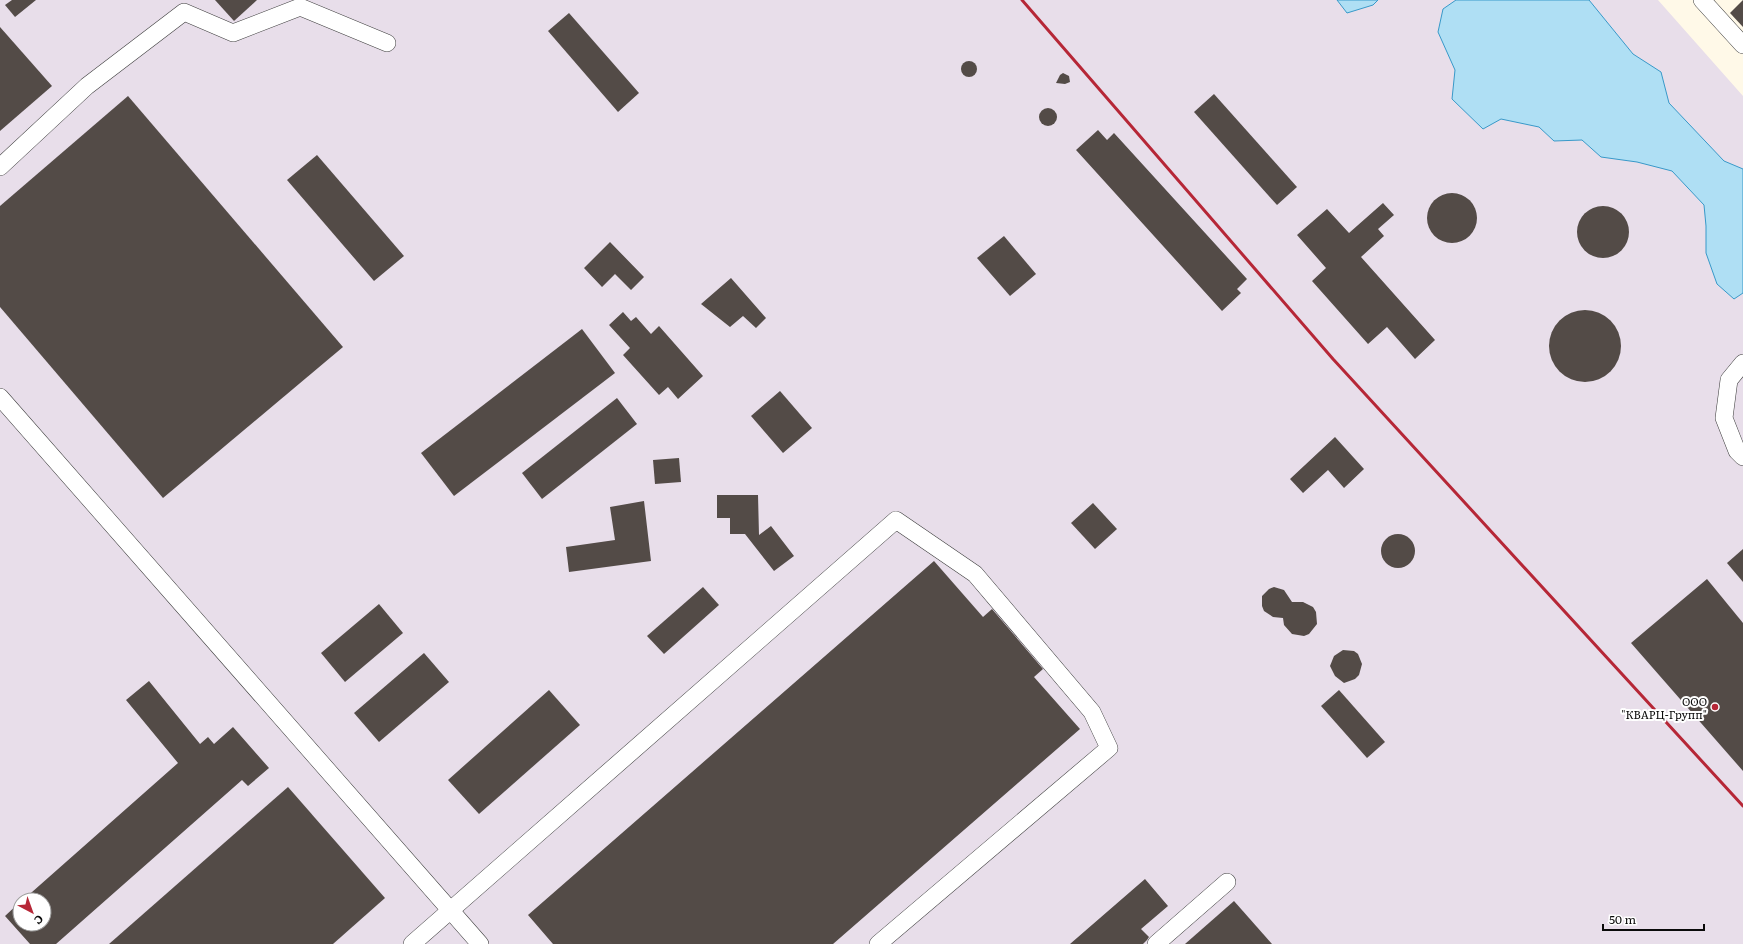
<svg xmlns="http://www.w3.org/2000/svg" width="1743" height="944" font-family="Literata,serif">
  <rect width="100%" height="100%" fill="#fff9e8"/>
  <path fill="#e8deea" fill-rule="evenodd" d="M0 0H1658L1743 96V944H0ZM20 900H44V924H20Z"/>
  <g fill="#afdff4" stroke="#3899c9">
    <path d="M1337 0H1378L1373 5 1347 13Z"/>
    <path d="M1456 0H1589L1633 54 1661 72 1669 103 1724 161 1743 169V293L1734 299 1717 284 1706 253V226L1704 205 1672 171 1637 162 1601 157 1582 140 1554 141 1539 127 1501 119 1483 129 1452 99 1455 70 1438 32 1443 9Z"/>
  </g>
  <g fill="#534b47">
    <path d="M12 0H36L15 17 5 5Z"/>
    <path d="M215 0H257L234 21Z"/>
    <path d="M1743 0V27L1730 13Z"/>
    <path d="M569 13 639 93 618 112 548 31Z"/>
    <path d="M0 27 52 86 0 131Z"/>
    <circle cx="969" cy="69" r="8"/>
    <path d="M1063 73 1069 76 1070 82 1065 84 1056 83 1060 75Z"/>
    <path d="M1214 94 1297 187 1277 205 1194 112Z"/>
    <path d="M128 96 343 347 163 498 0 307V206Z"/>
    <circle cx="1048" cy="117" r="9"/>
    <path d="M1098 130 1107 140 1114 133 1247 279 1237 289 1241 293 1222 311 1076 150Z"/>
    <path d="M317 155 404 256 374 281 287 180Z"/>
    <circle cx="1452" cy="218" r="25"/>
    <path d="M1383 203 1394 215 1378 229 1384 236 1361 257 1435 340 1415 359 1387 327 1368 344 1312 281 1326 268 1297 235 1327 209 1349 233Z"/>
    <circle cx="1603" cy="232" r="26"/>
    <path d="M1004 236 1036 274 1010 296 977 258Z"/>
    <path d="M610 242 644 277 631 290 615 274 602 287 584 268Z"/>
    <path d="M731 278 766 318 756 328 743 316 730 327 701 304Z"/>
    <circle cx="1585" cy="346" r="36"/>
    <path d="M623 312 631 321 636 317 651 334 659 326 703 376 678 399 668 387 659 395 623 355 630 348 609 325Z"/>
    <path d="M582 329 615 373 454 496 421 453Z"/>
    <path d="M780 391 812 428 783 453 751 416Z"/>
    <path d="M617 398 637 424 542 499 522 473Z"/>
    <path d="M1335 437 1364 469 1344 488 1328 470 1303 493 1290 479Z"/>
    <path d="M679 458 681 482 655 484 653 460Z"/>
    <path d="M717 495H758L759 535 771 526 794 556 774 571 745 534H730V518H717Z"/>
    <path d="M644 501 651 561 569 572 566 547 615 540 610 507Z"/>
    <path d="M1093 503 1117 529 1095 549 1071 523Z"/>
    <circle cx="1398" cy="551" r="17"/>
    <path d="M1743 549V582L1727 563Z"/>
    <path d="M934 561 983 617 992 609 1043 669 1034 677 1080 729 833 944H553L528 915Z"/>
    <path d="M1707 579 1743 623V771L1631 643Z"/>
    <path d="M703 587 719 605 664 654 647 636Z"/>
    <path d="M1274 587 1284 590 1292 602H1303L1313 607 1316 612 1317 624 1309 634 1304 636 1292 634 1284 625 1283 618 1273 617 1264 611 1262 606V596L1269 589Z"/>
    <path d="M379 604 403 633 345 682 321 653Z"/>
    <path d="M1343 650 1354 651 1358 654 1362 664 1359 675 1355 679 1344 683 1335 676 1330 666 1334 656Z"/>
    <path d="M424 653 449 682 379 742 354 713Z"/>
    <path d="M149 681 200 744 208 737 214 744 233 727 269 768 248 786 242 780 56 944H30L5 916 20 902V924H44V900H23L178 763 126 700Z"/>
    <path d="M549 690 580 725 479 814 448 780Z"/>
    <path d="M1339 690 1385 742 1367 758 1321 706Z"/>
    <path d="M288 787 385 898 333 944H109Z"/>
    <path d="M1145 879 1168 906 1141 929 1149 937 1147 940 1143 944H1070Z"/>
    <path d="M1234 901 1272 944H1185Z"/>
  </g>
  <g fill="none" stroke-linecap="round" stroke-linejoin="round">
    <defs>
      <g id="minor">
        <path d="M1702 0 1743 45"/>
        <path d="M0 167 87 86 184 12 233 33 300 7 387 43"/>
        <path d="M1743 363 1729 380 1724 418 1737 451 1743 457"/>
        <path d="M0 397 480 944"/>
        <path d="M412 944 896 520 975 574 1092 712 1109 748 878 944"/>
        <path d="M1156 944 1227 882"/>
      </g>
    </defs>
    <use href="#minor" stroke="#3d3d3d" stroke-width="18"/>
    <use href="#minor" stroke="#fff" stroke-width="17"/>
    <path stroke="#b62737" stroke-width="3" d="M1022 0 1333 359 1743 806"/>
  </g>
  <circle fill="#b62737" stroke="#fff" stroke-width="1.5" cx="1715" cy="707" r="4"/>
  <g text-anchor="middle" dominant-baseline="central" stroke-width="4" stroke-linejoin="round" paint-order="stroke">
    <g font-size="11" fill="#0a0a0a" stroke="#fff" text-anchor="end">
      <text x="1707" y="701">ООО<tspan x="1707" dy="13">"КВАРЦ-Групп"</tspan></text>
    </g>
  </g>
  <g transform="translate(32 912) rotate(139)"><circle r="19" fill="#ffffff" stroke="#9d9d9d"/>
  <path d="M0-3L7 15L0 10L-7 15Z" fill="#b62737"/>
  <text y="-6" font-size="11" font-weight="bold" text-anchor="middle" fill="#0a0a0a">С</text>
  </g>
  <path d="M1603 924v6h101v-6" fill="none" stroke="#0a0a0a" stroke-width="2"/>
  <text x="1609" y="924" font-size="12" fill="#0a0a0a" stroke="#ffffff" stroke-width="3" paint-order="stroke">50 m</text>
</svg>
